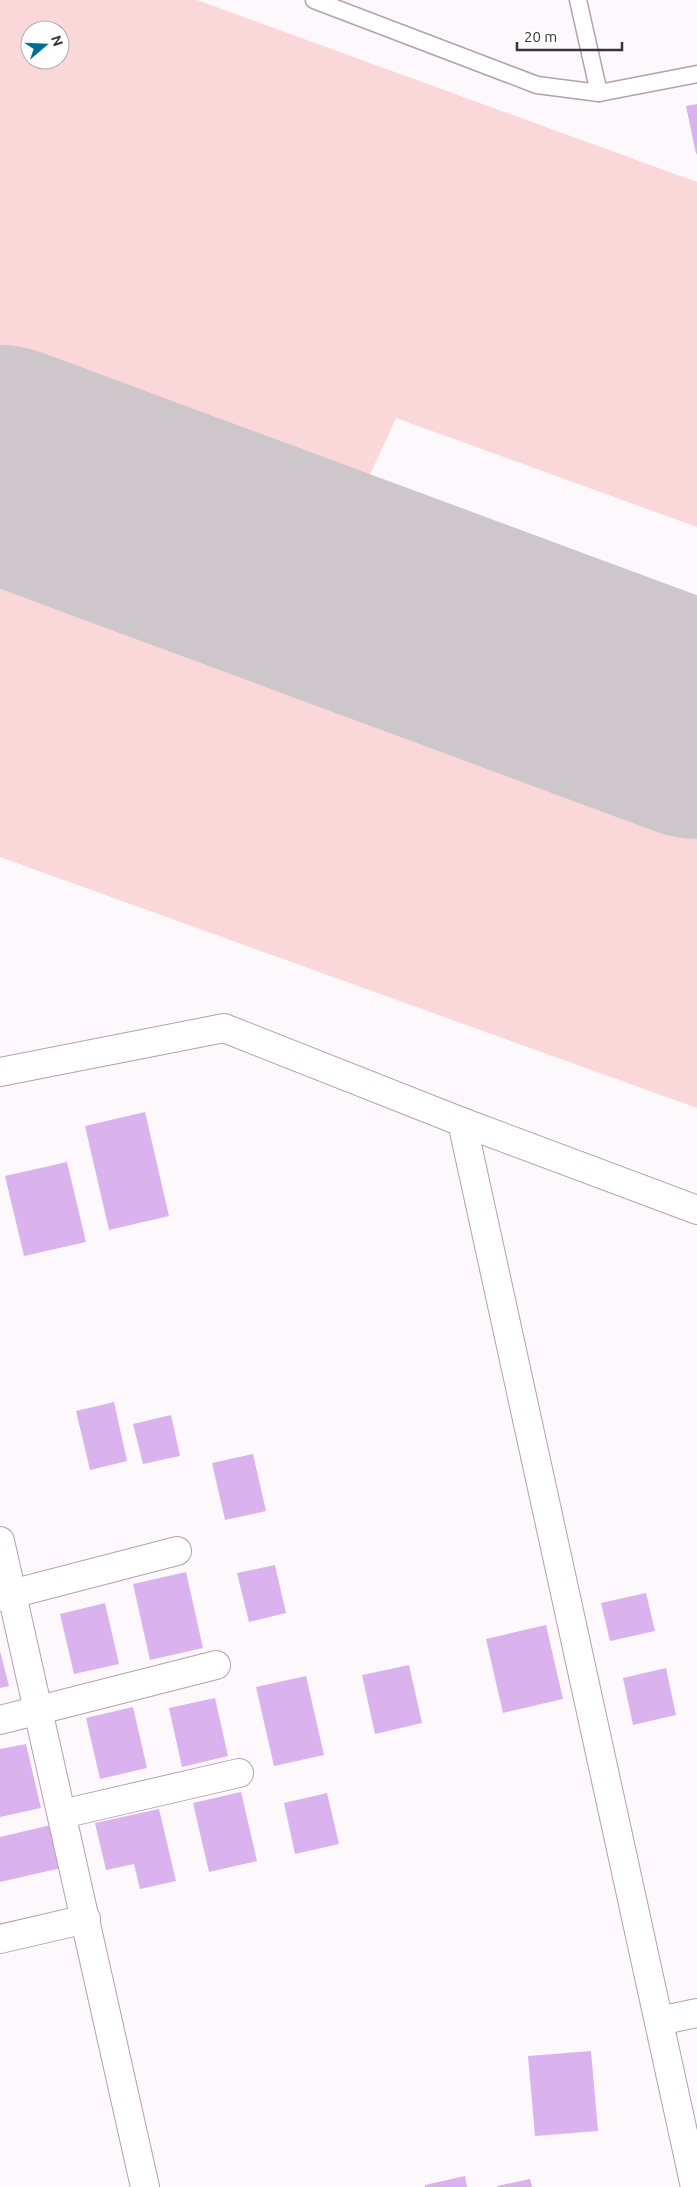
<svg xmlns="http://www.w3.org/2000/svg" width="697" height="2187" font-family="Ubuntu,sans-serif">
  <rect width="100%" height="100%" fill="#fdf8fc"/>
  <g fill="#fad7d9" fill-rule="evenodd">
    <path d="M0 0H197L697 182V527L396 418 363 490 0 356ZM30 30H60V60H30Z"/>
    <path d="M0 523 309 637 292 690 697 838V1108L0 857Z"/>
  </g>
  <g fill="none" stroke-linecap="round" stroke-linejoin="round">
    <path stroke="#cdc7cc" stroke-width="236" d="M0 463 697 721"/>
  </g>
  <g fill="#dab3ee">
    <path d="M697 104V154H696L686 106Z"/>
    <path d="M145 1112 169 1216 109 1230 85 1126Z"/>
    <path d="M67 1162 86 1242 24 1256 5 1176Z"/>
    <path d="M114 1402 127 1461 90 1470 76 1411Z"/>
    <path d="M171 1415 180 1456 143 1464 133 1424Z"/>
    <path d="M253 1454 266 1511 225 1520 212 1463Z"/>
    <path d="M275 1565 286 1613 249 1622 237 1573Z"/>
    <path d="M186 1572 203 1648 150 1660 133 1584Z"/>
    <path d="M646 1593 655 1631 610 1641 601 1603Z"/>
    <path d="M105 1603 119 1664 74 1674 60 1614Z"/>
    <path d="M546 1625 563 1699 503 1713 486 1639Z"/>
    <path d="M0 1651 9 1686 0 1688Z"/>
    <path d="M409 1665 422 1723 375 1734 362 1675Z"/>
    <path d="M666 1668 676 1715 633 1725 623 1678Z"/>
    <path d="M306 1676 324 1755 274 1766 256 1687Z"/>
    <path d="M215 1698 228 1756 182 1767 169 1708Z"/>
    <path d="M133 1707 147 1768 100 1779 86 1718Z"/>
    <path d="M26 1744 41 1808 0 1817V1749Z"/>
    <path d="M241 1792 257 1861 209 1872 193 1803Z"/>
    <path d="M327 1793 339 1844 295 1854 284 1803Z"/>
    <path d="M159 1809 176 1881 140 1889 134 1864 106 1870 95 1823Z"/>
    <path d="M51 1825 61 1868 0 1882V1837Z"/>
    <path d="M591 2051 598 2131 535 2136 528 2056Z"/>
    <path d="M465 2176 467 2187H425V2185Z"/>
    <path d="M530 2179 532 2187H497V2186Z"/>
  </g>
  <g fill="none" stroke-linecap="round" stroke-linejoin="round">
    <defs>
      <g id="service">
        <path d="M314 0 537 85 599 93 697 74"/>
        <path d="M578 0 599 93"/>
      </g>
      <g id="minor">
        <path d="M0 1072 224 1028 462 1122 697 1210"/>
        <path d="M462 1122 695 2187"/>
        <path d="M0 1541 145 2187"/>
        <path d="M0 1597 177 1551"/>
        <path d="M0 1720 216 1665"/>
        <path d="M62 1814 239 1773"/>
        <path d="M0 1939 86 1919"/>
        <path d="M659 2021 697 2013"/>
      </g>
    </defs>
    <use href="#service" stroke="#b59eb0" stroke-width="19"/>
    <use href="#minor" stroke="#b59eb0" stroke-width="30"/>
    <use href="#service" stroke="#fff" stroke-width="16"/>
    <use href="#minor" stroke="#fff" stroke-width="28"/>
  </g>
  <g transform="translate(45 45) rotate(71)"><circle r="24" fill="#ffffff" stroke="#b1adb0"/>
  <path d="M0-4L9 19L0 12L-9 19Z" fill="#006e9a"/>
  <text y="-8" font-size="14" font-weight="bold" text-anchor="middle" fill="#3c3239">N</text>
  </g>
  <path d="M517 42v8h105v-8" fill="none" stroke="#3c3239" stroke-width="2.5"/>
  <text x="524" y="42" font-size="15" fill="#3c3239" stroke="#ffffff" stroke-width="4" paint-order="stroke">20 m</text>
</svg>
